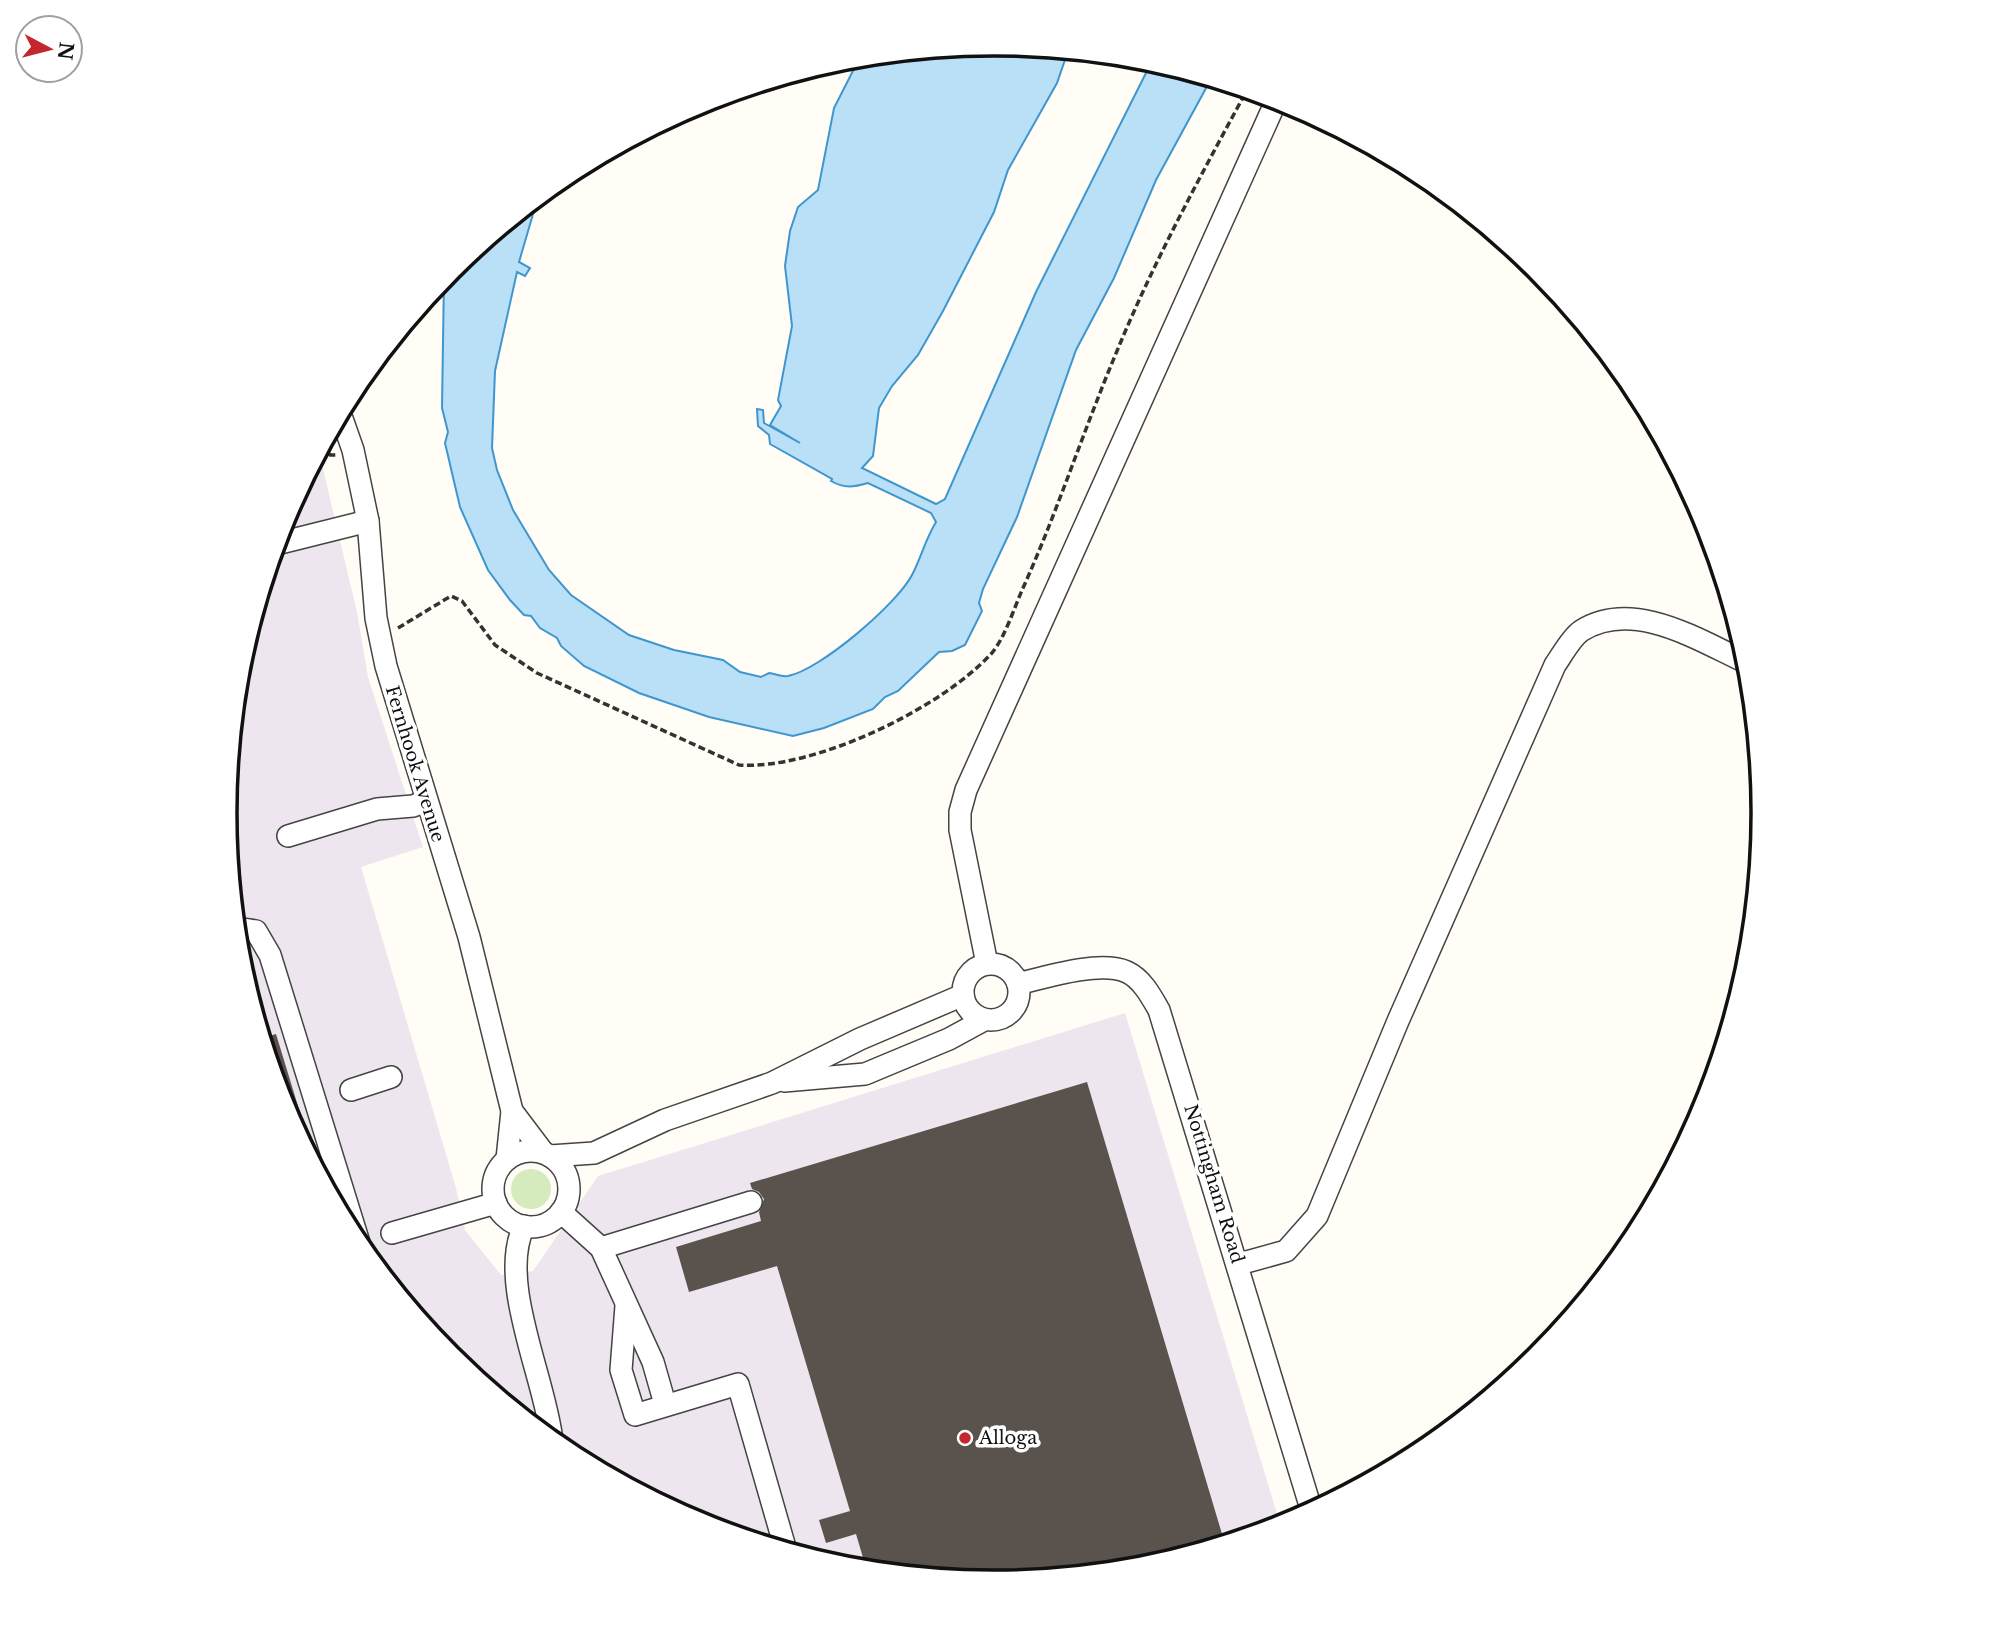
<svg xmlns="http://www.w3.org/2000/svg" width="1989" height="1627" font-family="'Libre Baskerville',serif">
  <rect width="100%" height="100%" fill="#fffdf5"/>
  <path fill="#eee6ef" d="M319 452 357 612 368 677 423 847 361 867 456 1188 465 1230 501 1275 533 1271 598 1176 1125 1013 1281 1527 1144 1569 995 1583 844 1568 700 1524 567 1453 450 1357 354 1241 283 1108 239 963 225 813 240 663 284 519Z"/>
  <circle fill="#d5ebbd" cx="531" cy="1189" r="20"/>
  <path fill="#b9e0f7" stroke="#3f96cf" stroke-width="2" d="M995 44 1068 51 1057 83 1008 170 994 212 943 311 918 355 892 386 879 408 873 456 862 468 936 504 945 499 1036 292 1152 61 1211 79 1156 180 1114 278 1076 350 1017 517 983 589 979 603 982 611 965 645 952 651 939 652 898 691 885 697 873 709 824 728 793 736 709 717 639 693 584 666 561 646 557 638 540 628 531 616 524 615 510 600 488 570 460 507 445 443 448 432 442 408 444 277 538 197 519 262 530 268 525 276 517 272 495 371 492 448 497 470 513 510 549 570 571 595 629 635 674 650 723 660 740 672 761 677 769 673C776 674 781 677 788 676 820 670 897 604 912 575 921 558 925 540 936 522L931 513 868 483C854 487 845 489 831 481L832 479 770 444 769 435 758 426 757 409 763 410 764 423 800 443 770 425 781 406 778 400 792 326 785 266 790 231 798 207 818 190 834 108 860 57Z"/>
  <g fill="#5a524d">
    <path d="M276 1034 308 1139 301 1142 283 1108 262 1038Z"/>
    <path d="M1087 1082 1225 1544 1144 1569 995 1583 867 1571 856 1534 826 1543 819 1520 850 1511 777 1266 689 1292 676 1247 761 1221 759 1212 764 1199 759 1192 752 1189 750 1183Z"/>
  </g>
  <g fill="none" stroke-linecap="round" stroke-linejoin="round">
    <defs>
      <g id="minor">
        <path d="M340 413 353 450 368 521 376 618 386 666 469 937 512 1111 507 1159"/>
        <path d="M276 544 368 521"/>
        <path d="M288 836 377 809 413 806 426 801"/>
        <path d="M236 928 256 931 270 955 361 1249"/>
        <path d="M987 964 960 830V812L966 790 1277 99"/>
        <circle cx="991" cy="992" r="28"/>
        <path d="M1018 984C1046 977 1100 960 1127 972 1142 979 1151 996 1159 1010L1312 1512"/>
        <path d="M784 1081 865 1074 949 1039 984 1020"/>
        <path d="M351 1090 391 1077"/>
        <path d="M512 1111 543 1152"/>
        <circle cx="531" cy="1189" r="38"/>
        <path d="M550 1156 594 1153 665 1120 772 1083 860 1039 963 995"/>
        <path d="M561 1212 601 1248 653 1362 665 1404"/>
        <path d="M524 1226C497 1282 546 1380 552 1441"/>
        <path d="M392 1233 496 1203"/>
        <path d="M601 1248 751 1202"/>
        <path d="M1239 1264 1286 1251 1317 1216 1398 1021 1555 665C1562 655 1571 638 1581 631 1634 597 1701 642 1750 664"/>
        <path d="M626 1306 621 1370 635 1415 738 1384 786 1551"/>
      </g>
    </defs>
    <use href="#minor" stroke="#444" stroke-width="24"/>
    <g stroke="#333" stroke-width="3.5" stroke-dasharray="7 3.5" stroke-linecap="butt">
      <path d="M323 445 330 455H336"/>
      <path d="M398 628 451 596 462 601 495 645 537 673 739 765C814 770 940 709 991 654 1005 638 1014 608 1023 588 1058 510 1084 429 1117 351 1154 261 1201 175 1247 90"/>
    </g>
    <use href="#minor" stroke="#fff" stroke-width="21"/>
  </g>
  <circle fill="#c4262e" stroke="#fff" stroke-width="2.5" cx="965" cy="1438" r="7"/>
  <g text-anchor="middle" dominant-baseline="central" stroke-width="7" stroke-linejoin="round" paint-order="stroke">
    <g font-size="18" fill="#111" stroke="#fff">
      <text transform="translate(415 764) rotate(73)">Fernhook Avenue</text>
      <text transform="translate(1214 1184) rotate(73)">Nottingham Road</text>
    </g>
    <g font-size="18" fill="#111" stroke="#fff" text-anchor="start">
      <text x="979" y="1438">Alloga</text>
    </g>
  </g>
  <path d="M0 0H1989V1627H0ZM237 813a757 757 0 1 1 1514 0a757 757 0 1 1-1514 0Z" fill="#fff" fill-rule="evenodd"/>
  <path fill="none" stroke="#111" stroke-width="3.5" d="M237 813a757 757 0 1 1 1514 0a757 757 0 1 1-1514 0Z"/>
  <g transform="translate(49 49) rotate(97)"><circle r="33" fill="#ffffff" stroke="#a0a0a0" stroke-width="2"/>
  <path d="M0-5L12 26L0 18L-12 26Z" fill="#c4262e"/>
  <text y="-10" font-size="19" font-weight="bold" text-anchor="middle" fill="#111111">N</text>
  </g>
</svg>
